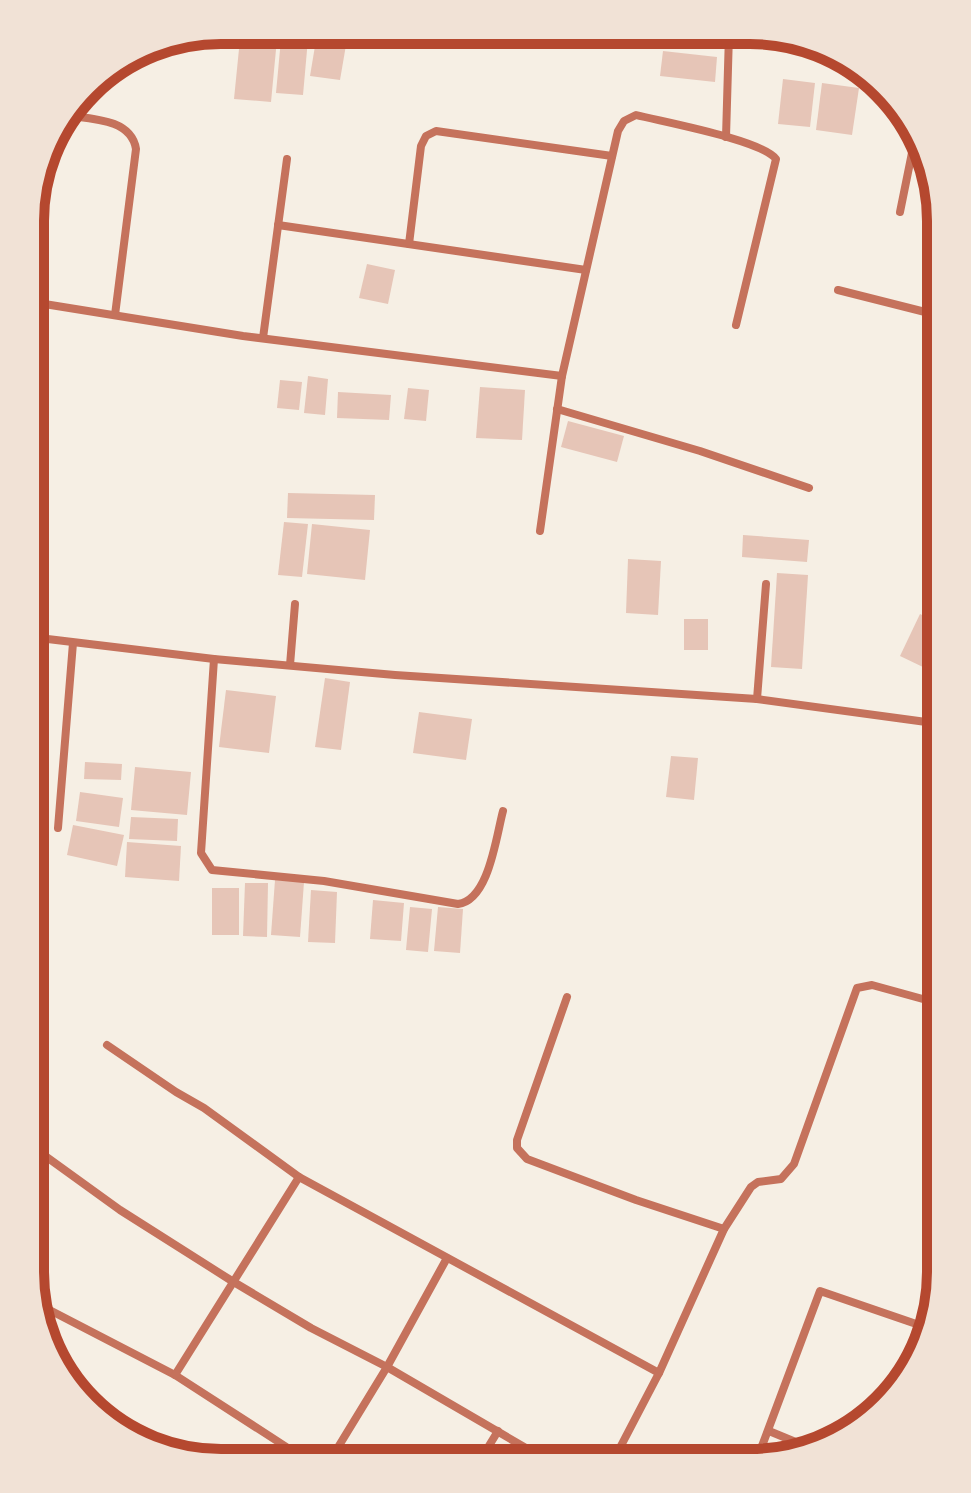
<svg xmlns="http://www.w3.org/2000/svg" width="971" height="1493" font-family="Roboto,sans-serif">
  <rect width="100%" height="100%" fill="#f6efe4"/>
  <g fill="#e6c5b7">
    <path d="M720 34 719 49 670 45 671 35Z"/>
    <path d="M240 39H277L271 102 234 99Z"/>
    <path d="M281 39H308L303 95 276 93Z"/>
    <path d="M316 40 346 45 340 80 310 76Z"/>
    <path d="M663 51 717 57 715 82 660 76Z"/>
    <path d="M783 79 815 83 810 127 778 124Z"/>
    <path d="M822 83 859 88 852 135 816 130Z"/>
    <path d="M52 136 59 137 56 158 45 157Z"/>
    <path d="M32 236 41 237 37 263 32 262Z"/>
    <path d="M367 264 395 270 388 304 359 298Z"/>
    <path d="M308 376 328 379 325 415 304 413Z"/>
    <path d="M280 380 302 382 299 410 277 408Z"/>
    <path d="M480 387 525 390 522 440 476 438Z"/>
    <path d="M408 388 429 390 426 421 404 419Z"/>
    <path d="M338 392 391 395 389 420 337 418Z"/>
    <path d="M568 421 624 436 617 462 561 447Z"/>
    <path d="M288 493 375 495 374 520 287 518Z"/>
    <path d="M284 522 308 524 302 577 278 575Z"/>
    <path d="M312 524 370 530 365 580 307 574Z"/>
    <path d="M743 535 809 540 807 562 742 557Z"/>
    <path d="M628 559 661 561 658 615 626 613Z"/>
    <path d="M777 573 808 575 802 669 771 667Z"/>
    <path d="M920 614 941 624V635L925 668 900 656Z"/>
    <rect x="684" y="619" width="24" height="31"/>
    <path d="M325 678 350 682 341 750 315 747Z"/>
    <path d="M226 690 276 696 269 753 219 747Z"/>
    <path d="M419 712 472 719 466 760 413 753Z"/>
    <path d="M671 756 698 758 694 800 666 797Z"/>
    <path d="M85 762 122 764 121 780 84 779Z"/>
    <path d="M135 767 191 772 187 815 131 810Z"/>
    <path d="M80 792 123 798 119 827 76 821Z"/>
    <path d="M131 817 178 819 177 841 129 839Z"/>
    <path d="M73 825 124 835 117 866 67 855Z"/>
    <path d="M127 842 181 846 179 881 125 877Z"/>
    <path d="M275 880 304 882 300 937 271 935Z"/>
    <path d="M245 883H268L267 937 243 936Z"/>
    <rect x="212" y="888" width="27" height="47"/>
    <path d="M311 890 337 892 335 943 308 942Z"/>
    <path d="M373 900 404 903 401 941 370 939Z"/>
    <path d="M410 907 432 909 428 952 406 950Z"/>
    <path d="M438 907 463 909 460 953 434 951Z"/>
  </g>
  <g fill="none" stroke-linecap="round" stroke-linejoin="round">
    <g stroke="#c5725c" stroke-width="8">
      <path d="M729 40 830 53"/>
      <path d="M64 115C90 119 131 118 136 149L115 315"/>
      <path d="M726 137 729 34"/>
      <path d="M900 212 916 133"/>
      <path d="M278 225 586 270"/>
      <path d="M409 244 421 146 426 136 436 131 612 156"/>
      <path d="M838 290 941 316"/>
      <path d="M32 302 243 336 562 376 540 531"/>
      <path d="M263 338 287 159"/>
      <path d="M562 376 618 131 624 121 636 115C663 122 762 140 776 159L736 325"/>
      <path d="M557 409 700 451 809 488"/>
      <path d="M31 637 214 659 395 675 757 699 766 584"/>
      <path d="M214 659 201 853 212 870 324 881 458 904C489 900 496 837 503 811"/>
      <path d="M290 665 295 604"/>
      <path d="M757 699 941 724"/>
      <path d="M58 828 73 643"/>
      <path d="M567 997 517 1140V1148L527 1159 636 1200 724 1229"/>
      <path d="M107 1045 176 1092 204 1108 299 1177 659 1373"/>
      <path d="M30 1145 120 1210 232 1281 311 1328 387 1367 550 1462"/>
      <path d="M36 1303 175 1375 291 1450 316 1462"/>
      <path d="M175 1375 299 1177"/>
      <path d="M769 1431 815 1450"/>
      <path d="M329 1462 387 1367 447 1258"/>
      <path d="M479 1462 498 1431"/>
      <path d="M756 1462 820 1291 925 1327"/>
      <path d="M612 1463 659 1373 724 1229 751 1187 758 1182 781 1179 794 1164 857 988 872 985 941 1004"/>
    </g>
  </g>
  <path d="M0 0H971V1493H0ZM221 44H750A177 177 0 0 1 927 221V1272A177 177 0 0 1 750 1449H221A177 177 0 0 1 44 1272V221A177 177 0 0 1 221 44Z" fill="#f1e2d6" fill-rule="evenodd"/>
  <path fill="none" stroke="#b5482f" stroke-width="10" d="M221 44H750A177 177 0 0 1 927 221V1272A177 177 0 0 1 750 1449H221A177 177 0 0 1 44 1272V221A177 177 0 0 1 221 44Z"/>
</svg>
